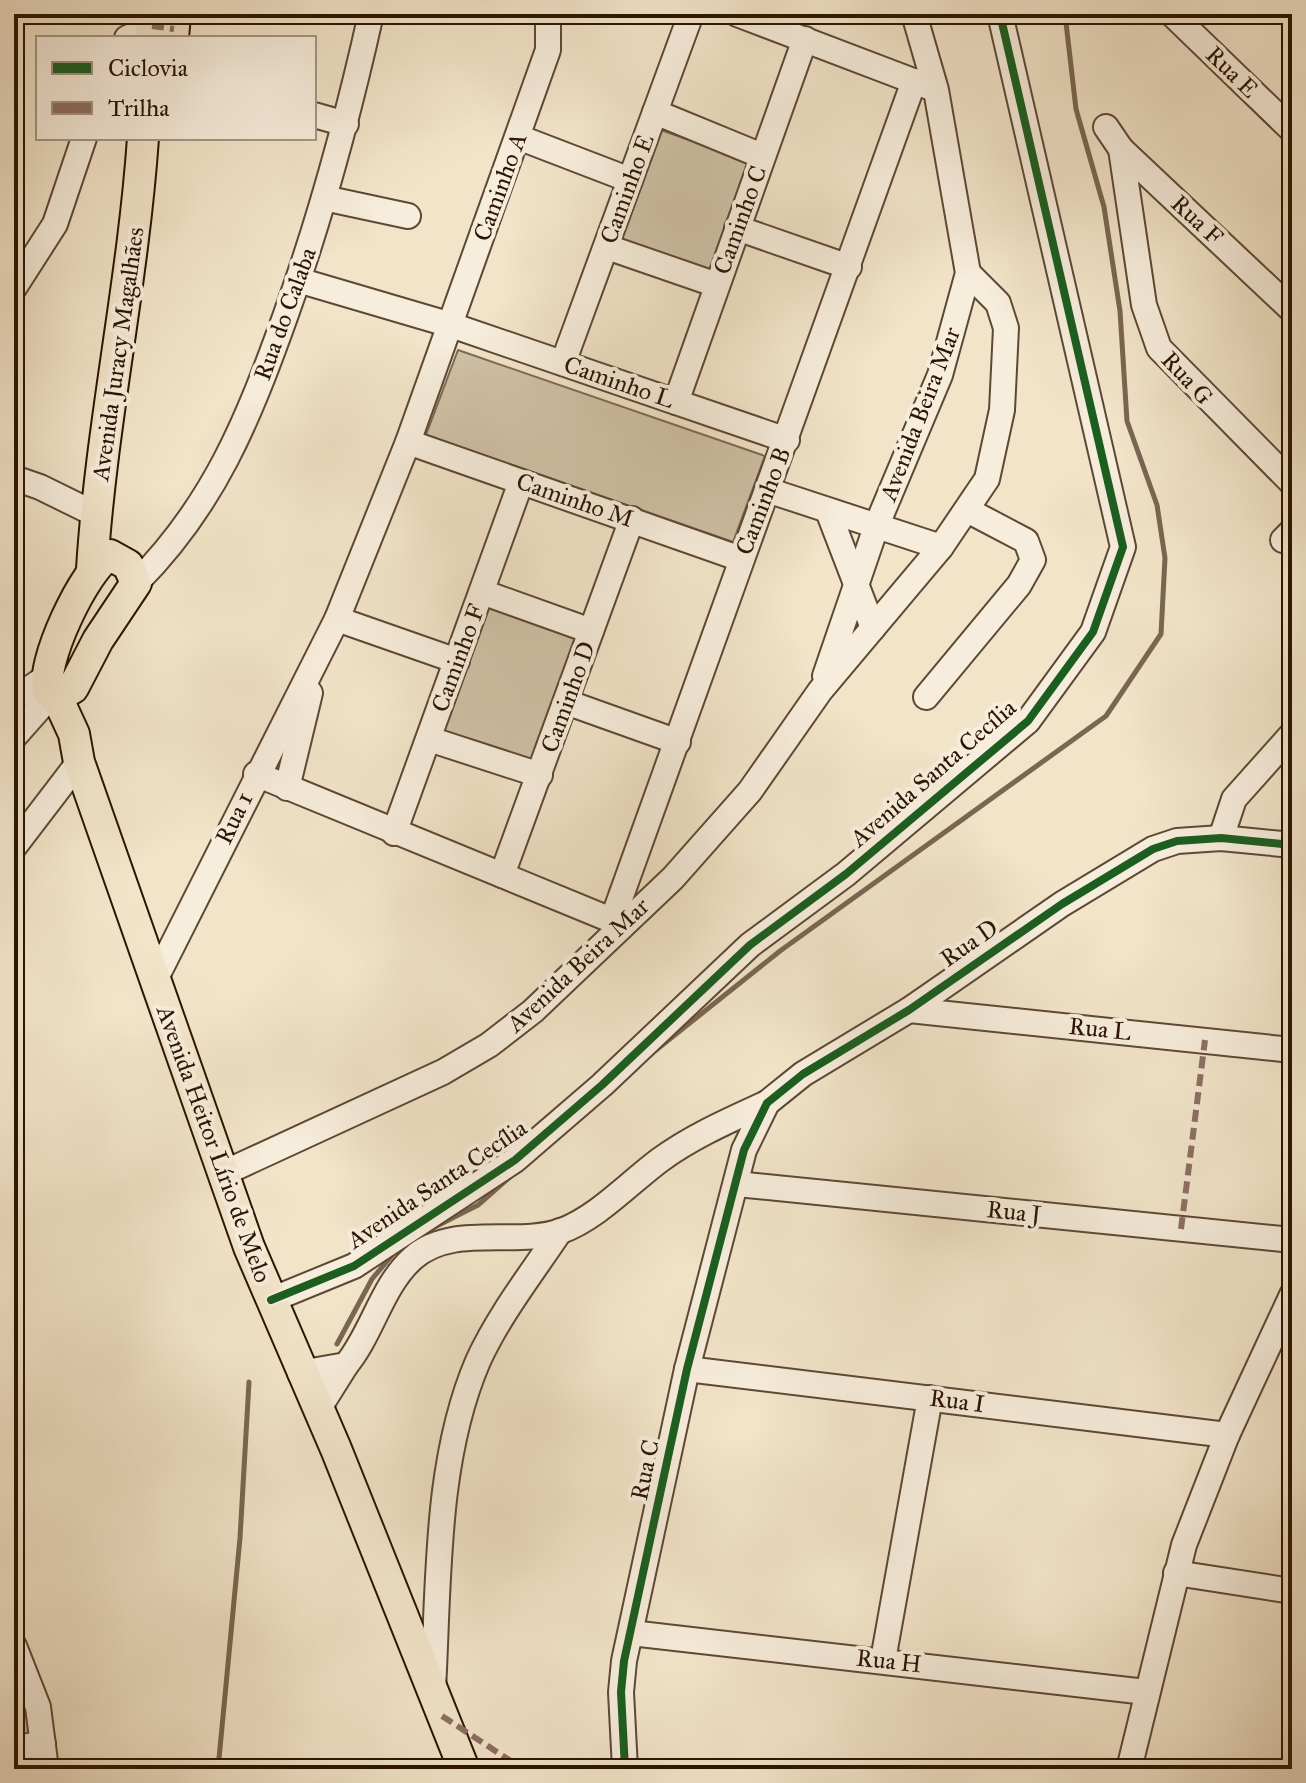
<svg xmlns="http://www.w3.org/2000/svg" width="1306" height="1783" font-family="'IM FELL Great Primer',serif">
  <rect width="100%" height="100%" fill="#f2e4c9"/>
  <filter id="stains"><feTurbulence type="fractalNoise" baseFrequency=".0025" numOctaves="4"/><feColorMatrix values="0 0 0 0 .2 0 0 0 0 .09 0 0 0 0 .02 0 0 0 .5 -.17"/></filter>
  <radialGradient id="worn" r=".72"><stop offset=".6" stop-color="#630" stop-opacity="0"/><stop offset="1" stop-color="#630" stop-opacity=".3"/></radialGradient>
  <g fill="#d0c1a7" stroke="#7e6a54" stroke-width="2">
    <path d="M658 129 751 162 705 291 612 258Z"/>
    <path d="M458 350 765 456 733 542 426 435Z"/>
    <path d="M489 603 582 637 536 766 443 733Z"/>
    <path d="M14 1680 40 1748H14Z"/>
  </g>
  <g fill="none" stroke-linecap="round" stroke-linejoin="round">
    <g stroke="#7a6651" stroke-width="5">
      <path d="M656 1050 780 951 1106 716 1161 634 1165 558 1157 505 1127 421 1120 311 1104 207 1076 109 1065 14"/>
      <path d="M429 1230 478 1205 510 1177"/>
      <path d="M337 1344 372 1279 394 1253"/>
      <path d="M218 1769 240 1538 249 1382"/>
    </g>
    <defs>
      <g id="minor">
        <path d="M737 14 929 87"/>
        <path d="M1172 14 1292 130"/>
        <path d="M127 38 152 26"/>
        <path d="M655 112 762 156"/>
        <path d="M314 115 346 124"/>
        <path d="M1106 127 1121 149 1292 310"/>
        <path d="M518 137 630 180"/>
        <path d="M1121 149 1144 305 1159 348 1292 483"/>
        <path d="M324 198 408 216"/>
        <path d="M737 228 849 267"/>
        <path d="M607 247 717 285"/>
        <path d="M298 280 451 325 787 440"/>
        <path d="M14 288 55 224 84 138"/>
        <path d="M563 363 691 14"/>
        <path d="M676 402 805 39"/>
        <path d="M408 442 741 559"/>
        <path d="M14 478 40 487 95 514"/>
        <path d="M767 490 941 547"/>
        <path d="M828 511 873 628"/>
        <path d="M1283 540 1292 531"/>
        <path d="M136 583C214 505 248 420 285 317 321 217 348 117 371 14"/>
        <path d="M482 592 591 631"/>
        <path d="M337 619 457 661"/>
        <path d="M825 676 876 527 940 375 968 273 936 90 914 14"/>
        <path d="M926 697 1019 585 1033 560 1026 541 969 511"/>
        <path d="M14 699 45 678"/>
        <path d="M566 702 678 742"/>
        <path d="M14 737 52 694"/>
        <path d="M429 739 540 775"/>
        <path d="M256 774 621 924"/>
        <path d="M287 788 310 693"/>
        <path d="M394 833 521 482"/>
        <path d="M1221 838 1234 799 1292 734"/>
        <path d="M14 847 79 762"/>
        <path d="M502 875 632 519"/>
        <path d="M612 921 914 81"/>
        <path d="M155 980 337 619 408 442 548 50V14"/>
        <path d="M909 1010 1292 1050"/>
        <path d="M224 1173 443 1072 489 1045 533 1011 673 878 750 791 820 691 941 547 987 479 1002 410 1006 328 998 303 968 273"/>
        <path d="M737 1184 1292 1240"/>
        <path d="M271 1300 354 1266 515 1160 602 1085 750 945 846 874 1028 721 1093 632 1123 547 1000 14"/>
        <path d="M687 1369 1227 1435"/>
        <path d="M300 1373 346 1365C372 1334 382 1285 413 1258 452 1223 516 1247 561 1231 597 1218 629 1183 660 1160 693 1136 730 1120 767 1103"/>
        <path d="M319 1408 346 1365"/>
        <path d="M1176 1573 1292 1591"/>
        <path d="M631 1633 1146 1692"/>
        <path d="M14 1646 38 1707 46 1769"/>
        <path d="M883 1660 930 1398"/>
        <path d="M433 1689C439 1582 435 1461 478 1361 499 1315 532 1273 560 1231"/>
        <path d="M14 1748 43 1744"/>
        <path d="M625 1769 621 1692 624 1661 687 1369 744 1150 767 1103 803 1074 909 1010 1062 904 1153 849 1177 841 1221 838 1292 845"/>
        <path d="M1129 1769 1184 1545 1227 1435 1292 1295"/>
      </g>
      <g id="major">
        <path d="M151 38 152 14"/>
        <path d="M173 38 175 14"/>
        <path d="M110 555 128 565 136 583 98 640 73 688 57 697 49 692C38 667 86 566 110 555Z"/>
        <path d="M92 569C101 425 133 283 143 138"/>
        <path d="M57 697 74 734 79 762 249 1247 336 1449 464 1769"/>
      </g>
    </defs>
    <use href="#minor" stroke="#5d4834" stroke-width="28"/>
    <use href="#major" stroke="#2b1402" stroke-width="34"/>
    <use href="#minor" stroke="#f7eddc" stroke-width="24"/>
    <use href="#major" stroke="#f2e4c9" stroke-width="30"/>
    <g stroke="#8d6e63" stroke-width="6" stroke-dasharray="12 6" stroke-linecap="butt">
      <path d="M152 26 174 29"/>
      <path d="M1181 1229 1205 1040"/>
      <path d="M442 1716 523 1769"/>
      <path d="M602 1769 624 1761"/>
    </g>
    <defs>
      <g id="cycleway">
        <path d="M271 1300 354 1266 515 1160 602 1085 750 945 846 874 1028 721 1093 632 1123 547 1000 14"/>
        <path d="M625 1769 621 1692 624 1661 687 1369 744 1150 767 1103 803 1074 909 1010 1062 904 1153 849 1177 841 1221 838 1292 845"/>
      </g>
    </defs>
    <use href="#cycleway" stroke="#f7eddc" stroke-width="13"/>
    <use href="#cycleway" stroke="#1b5e20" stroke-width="8"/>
  </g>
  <g text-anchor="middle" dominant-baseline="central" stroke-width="8" stroke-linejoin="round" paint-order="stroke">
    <g font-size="24" fill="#2b1402" stroke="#f7eddc">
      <text transform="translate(1232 72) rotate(44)">Rua E</text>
      <text transform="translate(500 187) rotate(-70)">Caminho A</text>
      <text transform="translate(627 189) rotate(-70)">Caminho E</text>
      <text transform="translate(740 220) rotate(-70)">Caminho C</text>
      <text transform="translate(1197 220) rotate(43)">Rua F</text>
      <text transform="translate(285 314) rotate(-70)">Rua do Calaba</text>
      <text transform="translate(118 354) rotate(-82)">Avenida Juracy Magalhães</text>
      <text transform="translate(1187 378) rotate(47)">Rua G</text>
      <text transform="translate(619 382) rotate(19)">Caminho L</text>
      <text transform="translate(920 414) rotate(-69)">Avenida Beira Mar</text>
      <text transform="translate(575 500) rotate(19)">Caminho M</text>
      <text transform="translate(763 501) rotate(-69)">Caminho B</text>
      <text transform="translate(458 658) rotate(-70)">Caminho F</text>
      <text transform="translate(568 697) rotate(-70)">Caminho D</text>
      <text transform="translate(933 773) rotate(-41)">Avenida Santa Cecília</text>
      <text transform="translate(234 818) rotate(-64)">Rua 1</text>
      <text transform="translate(969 943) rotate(-35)">Rua D</text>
      <text transform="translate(578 965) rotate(-43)">Avenida Beira Mar</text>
      <text transform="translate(1100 1029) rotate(6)">Rua L</text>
      <text transform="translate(214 1144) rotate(70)">Avenida Heitor Lírio de Melo</text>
      <text transform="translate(437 1184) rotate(-34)">Avenida Santa Cecília</text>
      <text transform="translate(1014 1212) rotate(6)">Rua J</text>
      <text transform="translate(957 1401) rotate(7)">Rua I</text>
      <text transform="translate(645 1470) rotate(-78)">Rua C</text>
      <text transform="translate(889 1661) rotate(6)">Rua H</text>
    </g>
  </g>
  <rect width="1306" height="1783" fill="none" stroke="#f2e4c9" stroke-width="48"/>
  <rect x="16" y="16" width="1274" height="1751" fill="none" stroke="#2b1402" stroke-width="4"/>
  <rect x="24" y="24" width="1258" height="1735" fill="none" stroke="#2b1402" stroke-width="2"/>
  <rect x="36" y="36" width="280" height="104" fill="#f7eddc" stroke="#a59685" stroke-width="2"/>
  <rect x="52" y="62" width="40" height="12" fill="#1b5e20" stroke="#a59685" stroke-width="2"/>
  <text x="108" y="76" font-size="24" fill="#2b1402">Ciclovia</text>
  <rect x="52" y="102" width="40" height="12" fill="#8d6e63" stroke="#a59685" stroke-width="2"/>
  <text x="108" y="116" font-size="24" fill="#2b1402">Trilha</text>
  <rect width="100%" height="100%" filter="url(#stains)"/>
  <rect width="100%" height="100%" fill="url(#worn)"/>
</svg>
